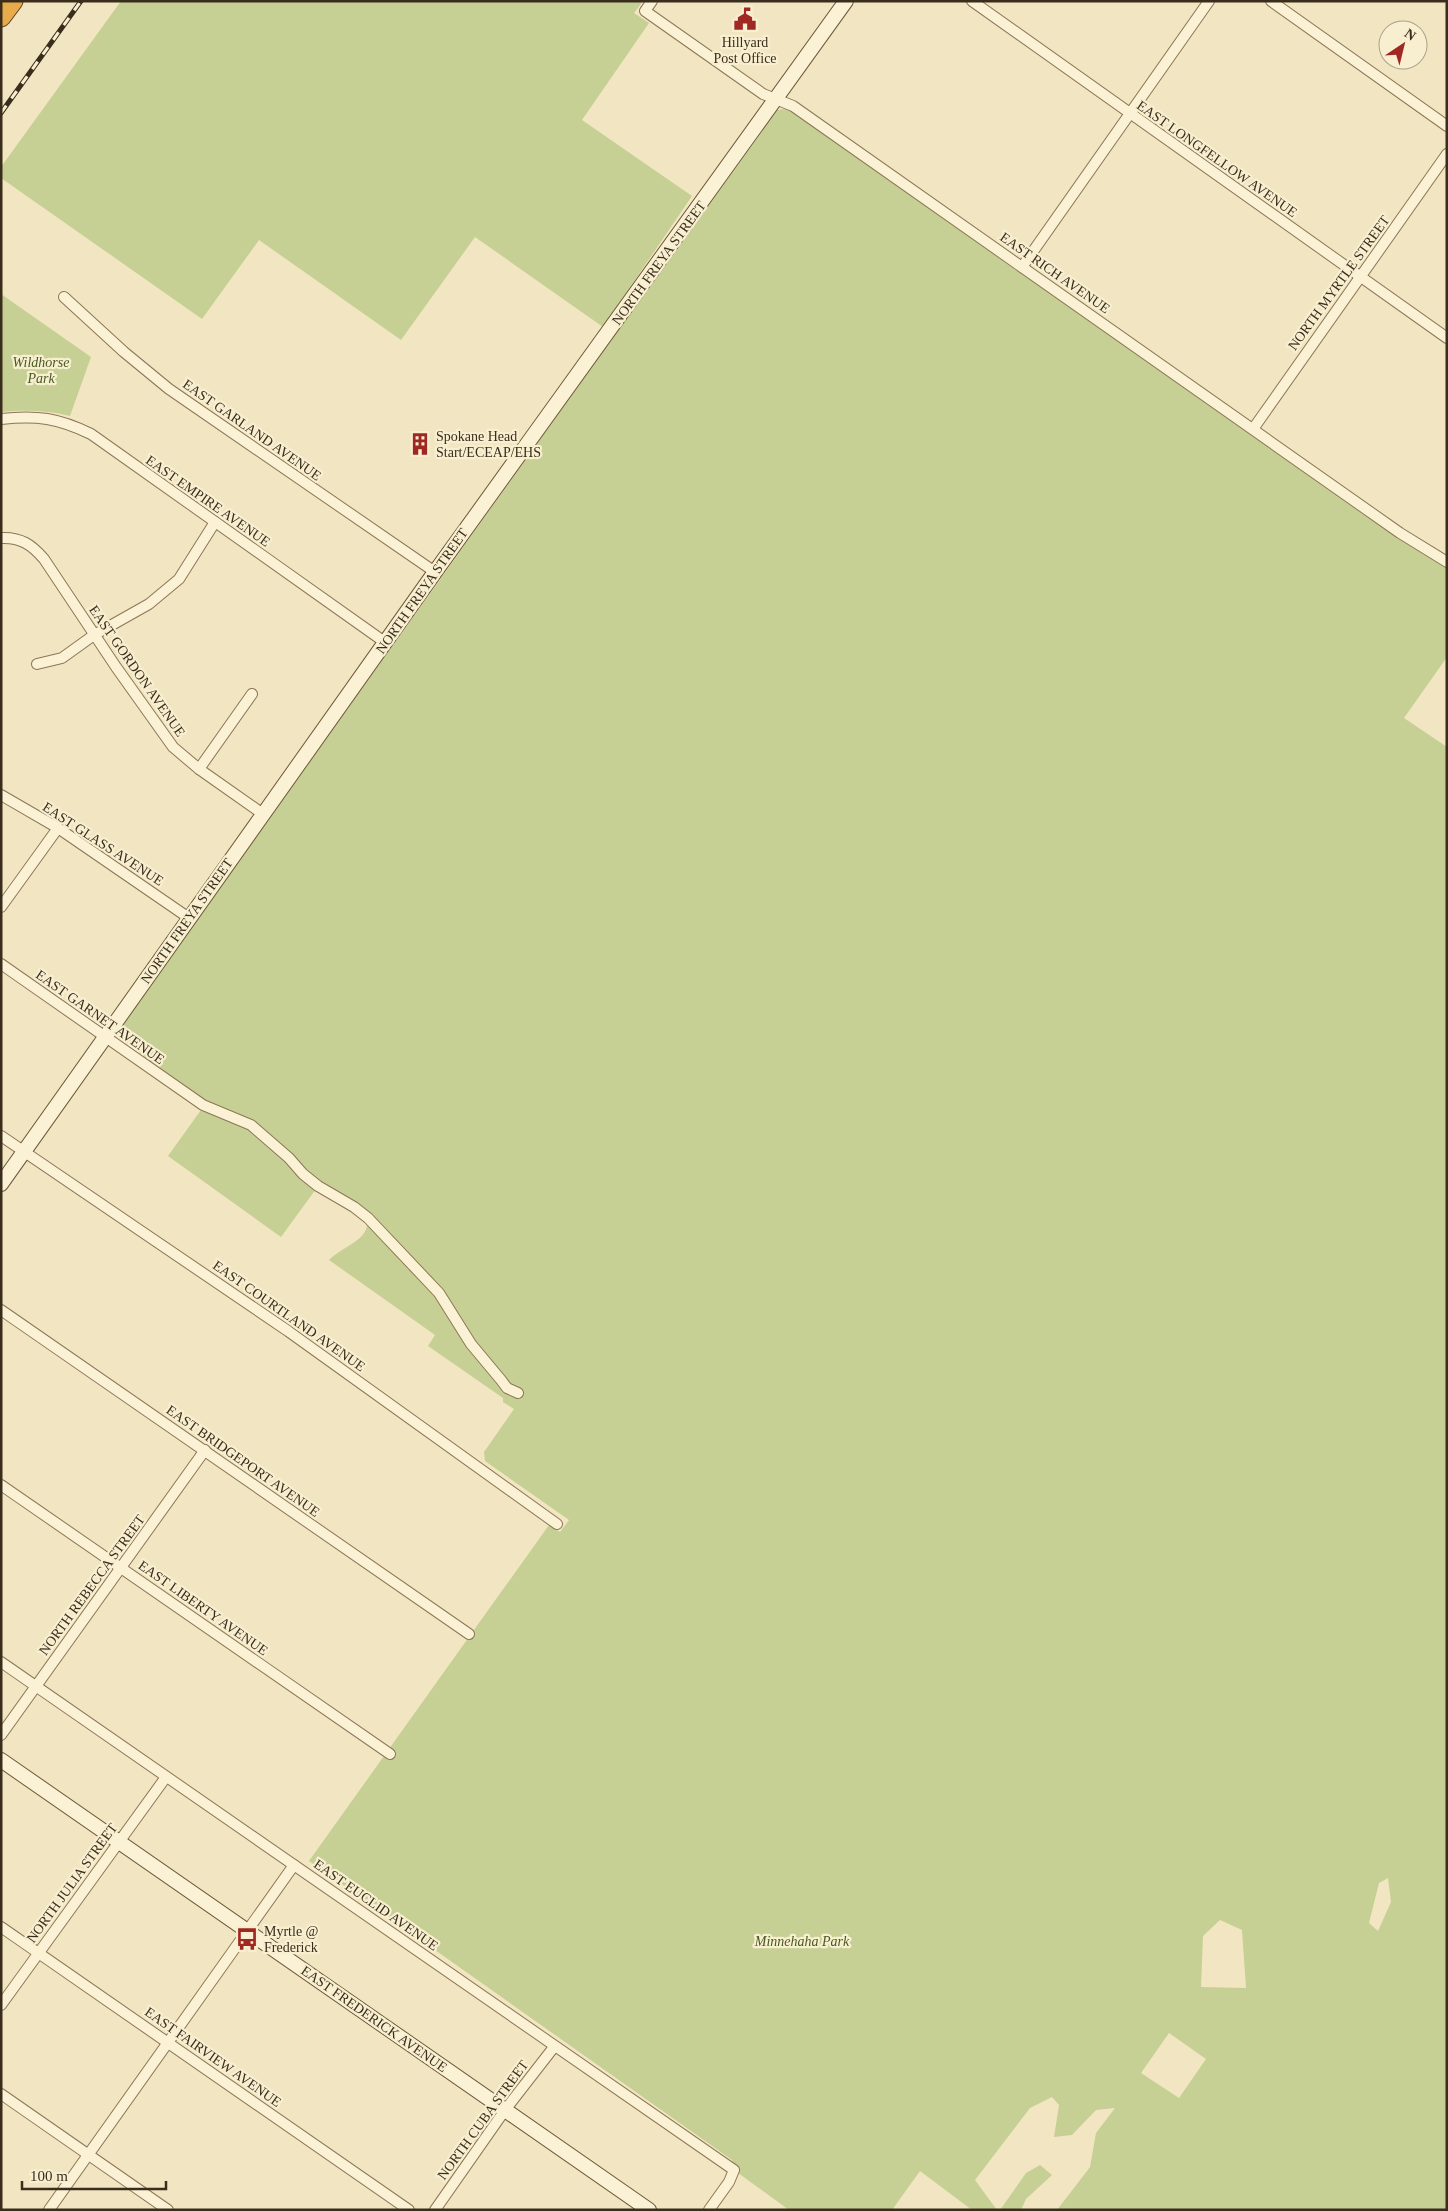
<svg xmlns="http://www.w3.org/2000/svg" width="1448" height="2211" font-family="'Times New Roman',serif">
  <rect width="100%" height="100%" fill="#f1e6c1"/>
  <g fill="#c6d094" fill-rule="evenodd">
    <path d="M121 1H643L634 13 649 23 582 120 692 196 603 327 475 237 401 340 259 240 202 319 1 178V167Z"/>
    <path d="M783 109 790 110 1374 522 1447 567V657L1404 718 1447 747V2210H1057L1090 2167 1096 2133 1115 2108 1096 2110 1072 2135 1054 2137 1059 2105 1052 2097 1030 2108 975 2180 997 2210H972L920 2171 892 2210H789L734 2170 732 2160 309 1861 549 1525 560 1532 569 1520 485 1461 484 1452 514 1409 503 1402V1398L428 1346 435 1335 329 1260C340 1248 368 1240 367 1223L316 1189 281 1237 168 1156 206 1103 151 1062 122 1038 119 1032 121 1026 772 115 777 110ZM1388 1878 1391 1902 1378 1931 1369 1923 1379 1883ZM1220 1920 1242 1930 1246 1988 1201 1987 1203 1936ZM1169 2033 1206 2059 1179 2098 1141 2073Z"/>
    <path d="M1 294 91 357 70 416C46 410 25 410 1 412Z"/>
    <path d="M1040 2165 1052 2175 1026 2199 1021 2210H1000L1026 2173Z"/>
  </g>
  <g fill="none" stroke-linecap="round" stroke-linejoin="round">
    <defs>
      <g id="street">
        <path d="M652 1 645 11 763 94 793 106 1400 533 1447 562"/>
        <path d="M972 1 1447 338"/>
        <path d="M1271 1 1447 126"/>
        <path d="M1022 267 1209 1"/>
        <path d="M64 297 124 352 169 389 435 572"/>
        <path d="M1 419C37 415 58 418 91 434L386 643"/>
        <path d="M1253 429 1447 154"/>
        <path d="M1 538C21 537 32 545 44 559L116 667 173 747 199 769 263 814"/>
        <path d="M37 664 62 658 94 635 149 604 179 579 215 522"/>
        <path d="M199 769 252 694"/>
        <path d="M1 795 58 828 189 918"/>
        <path d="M1 907 58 828"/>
        <path d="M1 964 203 1105 251 1125 289 1158 303 1174 318 1186 354 1207 368 1218 439 1293 471 1344 501 1380 507 1388 518 1393"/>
        <path d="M1 1136 288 1331 557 1524"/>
        <path d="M1 1310 469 1634"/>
        <path d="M1 1485 390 1754"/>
        <path d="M1 1662 734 2170 729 2182 709 2210"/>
        <path d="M1 1735 205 1450"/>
        <path d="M1 1927 409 2210"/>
        <path d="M1 2005 166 1777"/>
        <path d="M1 2094 168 2210"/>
        <path d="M49 2210 294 1865"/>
        <path d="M435 2210 505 2110 554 2047"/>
      </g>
      <g id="secondary">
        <path d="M1 1184 435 572 846 1"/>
        <path d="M1 1760 649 2210"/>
      </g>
      <path id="highway" d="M1 17 13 1"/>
    </defs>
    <use href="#street" stroke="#8c7657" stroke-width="12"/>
    <use href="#secondary" stroke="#6e573a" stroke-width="16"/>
    <use href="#highway" stroke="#5a442c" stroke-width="21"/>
    <use href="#street" stroke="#fbf2d5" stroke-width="10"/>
    <use href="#secondary" stroke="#fbf2d5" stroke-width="14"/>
    <use href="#highway" stroke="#e8ab4b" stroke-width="19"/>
    <defs>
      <path id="rail" d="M1 113 81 1"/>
    </defs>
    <use href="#rail" stroke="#3b2d1c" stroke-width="5"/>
    <use href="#rail" stroke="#f8efd1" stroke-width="3" stroke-dasharray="9" stroke-linecap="butt"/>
  </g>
  <defs>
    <symbol id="civic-bare" viewBox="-9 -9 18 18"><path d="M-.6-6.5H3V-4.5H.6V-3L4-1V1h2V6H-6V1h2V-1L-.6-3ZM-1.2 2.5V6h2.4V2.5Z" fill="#a02822" stroke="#f8efd1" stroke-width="2.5" paint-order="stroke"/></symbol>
    <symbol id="building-bare" viewBox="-9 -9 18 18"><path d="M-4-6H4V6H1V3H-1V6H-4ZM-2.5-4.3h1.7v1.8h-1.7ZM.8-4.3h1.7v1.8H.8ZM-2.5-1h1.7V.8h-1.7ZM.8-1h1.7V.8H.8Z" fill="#a02822" stroke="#f8efd1" stroke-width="2.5" paint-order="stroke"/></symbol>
    <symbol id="bus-bare" viewBox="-9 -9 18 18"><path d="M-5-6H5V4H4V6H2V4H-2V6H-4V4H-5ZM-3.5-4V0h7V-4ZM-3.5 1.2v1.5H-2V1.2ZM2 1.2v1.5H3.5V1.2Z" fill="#a02822" stroke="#f8efd1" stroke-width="2.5" paint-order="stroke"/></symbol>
  </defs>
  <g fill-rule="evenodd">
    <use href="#civic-bare" x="729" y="3" width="32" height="32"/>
    <use href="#building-bare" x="404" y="428" width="32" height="32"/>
    <use href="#bus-bare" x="231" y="1923" width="32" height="32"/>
  </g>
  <g text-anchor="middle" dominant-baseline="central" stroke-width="4.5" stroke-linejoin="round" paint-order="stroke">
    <g font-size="14" fill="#3b2d1c" stroke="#f8efd1" text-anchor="start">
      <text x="745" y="42" text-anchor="middle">Hillyard<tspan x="745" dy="16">Post Office</tspan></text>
      <text x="436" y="436">Spokane Head<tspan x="436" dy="16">Start/ECEAP/EHS</tspan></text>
      <text x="264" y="1931">Myrtle @<tspan x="264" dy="16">Frederick</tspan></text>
    </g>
    <g font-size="14" fill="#3b2d1c" stroke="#f8efd1">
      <text transform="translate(1217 159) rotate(35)">EAST LONGFELLOW AVENUE</text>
      <text transform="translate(659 263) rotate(-54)">NORTH FREYA STREET</text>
      <text transform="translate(1055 273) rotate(35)">EAST RICH AVENUE</text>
      <text transform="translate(1339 283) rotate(-54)">NORTH MYRTLE STREET</text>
      <text transform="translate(252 430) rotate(35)">EAST GARLAND AVENUE</text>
      <text transform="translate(208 501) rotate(35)">EAST EMPIRE AVENUE</text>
      <text transform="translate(422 591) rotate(-55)">NORTH FREYA STREET</text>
      <text transform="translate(137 671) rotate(55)">EAST GORDON AVENUE</text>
      <text transform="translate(103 844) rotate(33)">EAST GLASS AVENUE</text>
      <text transform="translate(187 921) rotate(-55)">NORTH FREYA STREET</text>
      <text transform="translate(100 1017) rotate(35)">EAST GARNET AVENUE</text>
      <text transform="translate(289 1316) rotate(35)">EAST COURTLAND AVENUE</text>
      <text transform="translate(243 1461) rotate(35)">EAST BRIDGEPORT AVENUE</text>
      <text transform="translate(92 1585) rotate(-54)">NORTH REBECCA STREET</text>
      <text transform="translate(203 1608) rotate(35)">EAST LIBERTY AVENUE</text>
      <text transform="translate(72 1883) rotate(-54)">NORTH JULIA STREET</text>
      <text transform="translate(376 1905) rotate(35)">EAST EUCLID AVENUE</text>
      <text transform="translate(374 2019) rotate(35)">EAST FREDERICK AVENUE</text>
      <text transform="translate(213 2057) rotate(35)">EAST FAIRVIEW AVENUE</text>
      <text transform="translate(483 2120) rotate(-54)">NORTH CUBA STREET</text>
    </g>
    <g font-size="14" font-style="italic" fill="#485921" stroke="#f8efd1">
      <text x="41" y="362">Wildhorse<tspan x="41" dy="16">Park</tspan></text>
      <text x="802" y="1941">Minnehaha Park</text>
    </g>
  </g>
  <rect width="1448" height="2211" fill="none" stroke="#3b2d1c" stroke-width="5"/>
  <g transform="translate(1403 45) rotate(35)"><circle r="24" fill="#f8efd1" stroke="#aca189"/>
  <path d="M0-4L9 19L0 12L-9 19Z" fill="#a02822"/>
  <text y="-8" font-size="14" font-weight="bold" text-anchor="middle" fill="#3b2d1c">N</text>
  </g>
  <path d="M22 2181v8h144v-8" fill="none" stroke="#3b2d1c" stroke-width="2.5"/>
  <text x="30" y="2181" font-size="15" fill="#3b2d1c" stroke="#f8efd1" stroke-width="4" paint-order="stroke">100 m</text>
</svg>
